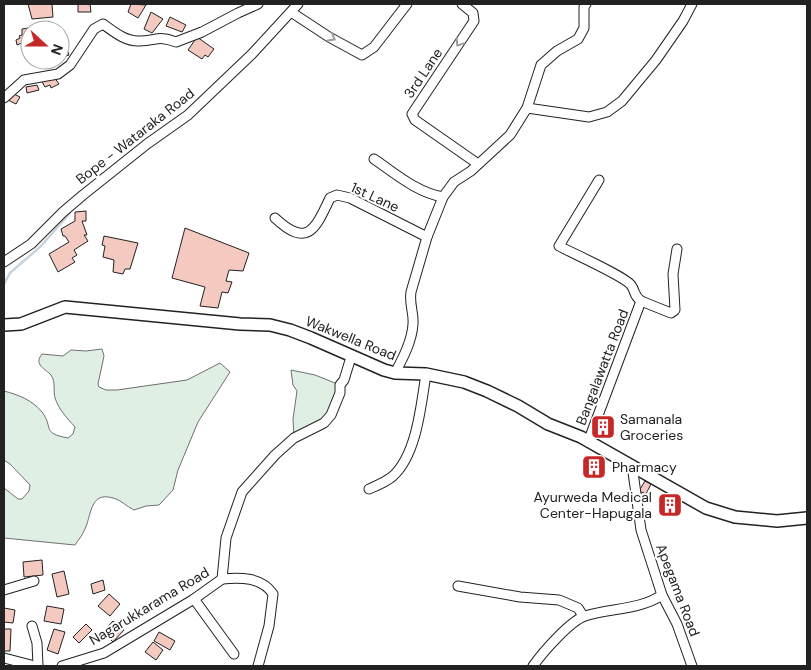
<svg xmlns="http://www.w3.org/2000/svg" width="811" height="670" font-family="'DM Sans',sans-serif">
  <rect width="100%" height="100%" fill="#fff"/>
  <g fill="#e0efe3" stroke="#6f6f6f">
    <path d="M102 349 104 356 98 384 99 387 106 390H117L187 380 220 363 230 372 198 422 178 470 173 490 159 505 146 506 134 510C126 506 121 500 113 498 89 491 92 516 84 531 82 536 78 540 75 545L4 538V488L18 499H22L29 491 30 485 10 464 4 460V391C19 395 32 400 42 412 54 428 41 433 68 438L73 434 75 427C67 418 59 410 55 398 53 391 56 382 51 375 46 369 33 365 42 354L63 356 71 350 86 351Z"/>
    <path d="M291 370 315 375 340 385 331 415 294 438 293 419 297 391 293 385Z"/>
  </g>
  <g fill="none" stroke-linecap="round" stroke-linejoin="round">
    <path stroke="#c7d3dd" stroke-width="2.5" d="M4 284 10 273 41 246 70 213"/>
  </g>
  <g fill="#f3c9c0" stroke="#222">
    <path d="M28 4H52L53 17 32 19Z"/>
    <path d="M78 4H90L91 12H78Z"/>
    <path d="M131 4 146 5 138 18 128 12Z"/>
    <path d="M151 12 163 19 152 33 144 29Z"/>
    <path d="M170 17 186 25 182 32 166 26Z"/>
    <path d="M28 28 29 40 17 45 16 40 20 38 19 36 22 35V29Z"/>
    <path d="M197 37 214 49 208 57 205 55 202 59 188 50Z"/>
    <path d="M60 46 66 47 69 55 60 58Z"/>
    <path d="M52 74 59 84 51 88 50 85 45 87 41 80Z"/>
    <path d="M37 85 39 90 27 93 26 87Z"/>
    <path d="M12 93 20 97 16 104 8 100Z"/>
    <path d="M86 211V221H82L87 235H84L88 241 74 250 77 255 72 258 75 262 58 272 49 254 69 242 65 236H63L61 229 75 221V212Z"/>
    <path d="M185 228 249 253 243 271 229 270 226 281 232 282 228 293 222 292 218 308 200 306 205 287 172 278Z"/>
    <path d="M104 236 138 243 130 269H125L123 274 113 272 114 260 103 257 105 246 102 245Z"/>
    <path d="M599 421 609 425 607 433 596 429Z"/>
    <path d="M593 460 599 462 595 474 589 472Z"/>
    <path d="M645 481 651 484 646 494 639 491Z"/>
    <path d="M667 499 676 504 672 512 663 507Z"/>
    <path d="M42 560 43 575 24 577 23 562Z"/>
    <path d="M64 571 69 594 57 597 52 574Z"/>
    <path d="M103 580 105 590 93 594 91 584Z"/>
    <path d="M109 594 120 604 110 616 98 606Z"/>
    <path d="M47 606 64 609 61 624 44 621Z"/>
    <path d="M4 608 15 610 13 623 4 622Z"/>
    <path d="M113 621 124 630 113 642 103 632Z"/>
    <path d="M86 624 92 630 79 643 73 637Z"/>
    <path d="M4 629H11L10 651H4Z"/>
    <path d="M54 629 65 632 58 654 47 650Z"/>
    <path d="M159 632 175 641 170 650 154 641Z"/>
    <path d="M153 642 163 650 156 660 145 652Z"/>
  </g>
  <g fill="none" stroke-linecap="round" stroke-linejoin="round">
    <defs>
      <g id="minor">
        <path d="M462 4 473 13 474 21 412 114 415 120 478 164"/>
        <path d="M291 12 329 37 362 55 374 47 407 4"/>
        <path d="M4 98 24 80 58 74 70 65 94 29 103 24C114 32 126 42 140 41 155 41 159 35 176 42L202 32 238 13 258 4"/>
        <path d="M527 108 589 117 607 112 622 101 656 60 683 21 692 4"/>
        <path d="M374 159C396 174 416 192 443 197"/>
        <path d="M275 218C307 248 315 230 330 198L337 195 350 198 427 237"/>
        <path d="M4 262 31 244 63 212 83 195 147 144 188 115 252 54 298 4"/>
        <path d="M641 301 671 313 675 310 673 274 677 249"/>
        <path d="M395 373C403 358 412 341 413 324 414 313 409 304 411 292L427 237 443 197 454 182 471 171 510 135 527 108 541 65 557 51 578 39 584 28V7L586 4"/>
        <path d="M588 442 641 301C633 295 636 292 631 285 624 276 572 253 559 246L599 180"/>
        <path d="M632 465 641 530 662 595 677 624 692 666"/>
        <path d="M369 489C376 486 386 482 393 476 417 454 421 405 426 374"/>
        <path d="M458 586 520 597 559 600 578 608 583 616"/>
        <path d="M4 590 34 581"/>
        <path d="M194 599 234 654"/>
        <path d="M32 626 37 643 38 666"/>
        <path d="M4 658 35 666"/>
        <path d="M62 666 104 653 194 599 222 579"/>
        <path d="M258 666 269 626 273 594C262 577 240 577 222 579L226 538 242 492 275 455 294 438 324 423 331 415 340 393V385L344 380 351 357"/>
        <path d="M533 666C543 652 570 621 585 616 610 608 640 610 662 595"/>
      </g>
      <path id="major" d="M4 325 21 324 65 307 240 324 270 325 290 330 311 338 384 370 395 373 426 374 464 382 487 391 518 406 548 424 581 437 706 508 735 517 777 521 807 518"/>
    </defs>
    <use href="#minor" stroke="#222" stroke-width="11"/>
    <use href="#major" stroke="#222" stroke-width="14"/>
    <use href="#minor" stroke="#fff" stroke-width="9"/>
    <use href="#major" stroke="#fff" stroke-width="11"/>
  </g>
  <defs><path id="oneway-chevron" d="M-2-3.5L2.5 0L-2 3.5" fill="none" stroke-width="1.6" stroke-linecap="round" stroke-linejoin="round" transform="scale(1.25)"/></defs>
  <g stroke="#9c9c9c">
    <use href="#oneway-chevron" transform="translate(332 38) rotate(30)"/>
    <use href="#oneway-chevron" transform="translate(459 43) rotate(124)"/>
  </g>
  <defs>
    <symbol id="building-square" viewBox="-11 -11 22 22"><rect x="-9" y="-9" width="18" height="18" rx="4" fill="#c62828" stroke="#fff"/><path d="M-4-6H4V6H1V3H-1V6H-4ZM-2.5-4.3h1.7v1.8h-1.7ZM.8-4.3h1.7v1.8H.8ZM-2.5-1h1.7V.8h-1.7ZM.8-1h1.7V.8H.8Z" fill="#fff"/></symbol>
  </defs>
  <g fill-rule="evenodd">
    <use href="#building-square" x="589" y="413" width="28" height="28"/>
    <use href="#building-square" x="580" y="453" width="28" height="28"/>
    <use href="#building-square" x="656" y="491" width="28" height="28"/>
  </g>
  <g text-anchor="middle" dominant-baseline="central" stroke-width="4" stroke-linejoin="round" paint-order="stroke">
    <g font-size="14" fill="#222" stroke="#fff">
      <text transform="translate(423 73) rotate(-56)">3rd Lane</text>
      <text transform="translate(135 136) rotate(-38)">Bope - Wataraka Road</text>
      <text transform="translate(375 197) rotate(25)">1st Lane</text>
      <text transform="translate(351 338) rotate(22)">Wakwella Road</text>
      <text transform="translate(602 367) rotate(-69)">Bangalawatta Road</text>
      <text transform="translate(678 590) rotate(69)">Apegama Road</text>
      <text transform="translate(149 606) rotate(-31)">Nagarukkarama Road</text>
    </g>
    <g font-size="14" fill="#222" stroke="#fff" text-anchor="start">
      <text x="620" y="419">Samanala<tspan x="620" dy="16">Groceries</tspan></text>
      <text x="612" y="467">Pharmacy</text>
      <text x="652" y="497" text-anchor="end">Ayurweda Medical<tspan x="652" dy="16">Center-Hapugala</tspan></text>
    </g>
  </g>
  <rect width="811" height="670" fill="none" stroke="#222222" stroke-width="10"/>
  <g transform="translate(45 45) rotate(111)"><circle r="24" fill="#ffffff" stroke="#a7a7a7"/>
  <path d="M0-4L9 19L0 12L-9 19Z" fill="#c62828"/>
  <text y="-8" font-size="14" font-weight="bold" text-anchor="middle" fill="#222222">N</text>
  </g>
</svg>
